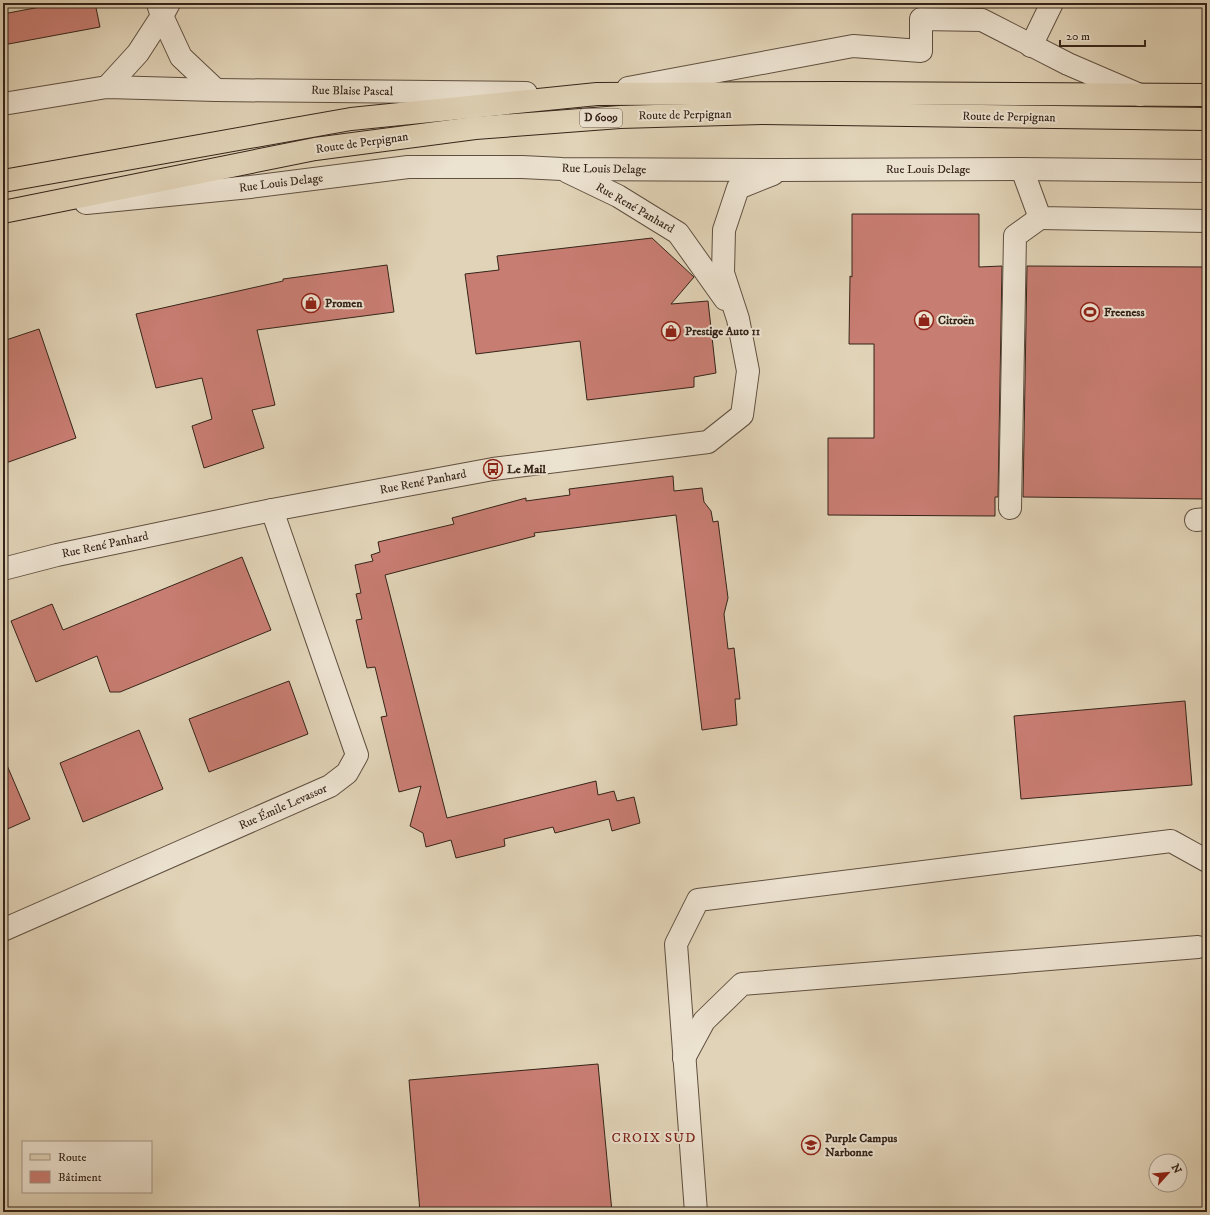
<svg xmlns="http://www.w3.org/2000/svg" width="1210" height="1215" font-family="'IM FELL DW Pica',serif">
  <rect width="100%" height="100%" fill="#e1d3b7"/>
  <filter id="stains"><feTurbulence type="fractalNoise" baseFrequency=".005" numOctaves="4"/><feColorMatrix values="0 0 0 0 .2 0 0 0 0 .09 0 0 0 0 .02 0 0 0 .5 -.17"/></filter>
  <radialGradient id="worn" r=".72"><stop offset=".6" stop-color="#630" stop-opacity="0"/><stop offset="1" stop-color="#630" stop-opacity=".3"/></radialGradient>
  <g fill="#c87d72" stroke="#352419">
    <path d="M61 3H95L100 27 3 45V14Z"/>
    <path d="M852 214H979V267L1002 266 998 497H995V516L828 515V438H874V344H849L850 276 852 277Z"/>
    <path d="M652 238 694 277 671 304 708 301 716 373 694 377V387L587 400 580 341 476 354 465 274 499 270 497 256Z"/>
    <path d="M387 265 394 312 257 330 275 405 252 410 264 448 204 468 192 426 212 419 202 378 156 388 136 314 283 281V279Z"/>
    <path d="M1027 266 1207 267V499L1023 497Z"/>
    <path d="M39 329 76 438 3 464V341Z"/>
    <path d="M673 476 674 491 702 488 704 502 711 511 713 522 718 521 728 598 724 614 728 649 734 648 740 699H735L737 725 702 730 676 515 534 533 535 536 385 575 447 818 596 781 598 795 614 791 617 801 634 797 640 823 612 831 609 819 555 833 553 827 504 839 505 846 456 858 451 840 426 847 423 833 410 826 421 786 399 792 381 717 387 716 375 667 367 668 356 620 362 619 356 594 361 593 355 565 373 561 371 555 380 552 378 542 454 524 452 518 526 498V501L570 495 569 489Z"/>
    <path d="M242 557 271 630 120 692H110L97 656 36 682 11 621 52 604 63 630Z"/>
    <path d="M289 681 308 734 209 772 189 719Z"/>
    <path d="M1185 701 1192 785 1021 799 1014 716Z"/>
    <path d="M139 730 163 789 83 822 60 763Z"/>
    <path d="M3 756 30 819 3 831Z"/>
    <path d="M598 1064 612 1212H420L409 1080Z"/>
  </g>
  <g fill="none" stroke-linecap="round" stroke-linejoin="round">
    <defs>
      <g id="minor">
        <path d="M169 3 162 16 181 57 216 90"/>
        <path d="M1031 46 1052 3"/>
        <path d="M107 87 138 53 162 16 158 4"/>
        <path d="M628 88 853 46 921 51V19L982 20 1068 64 1140 95"/>
        <path d="M3 104 107 87 216 90 526 93"/>
        <path d="M1022 169 1040 218 1207 221"/>
        <path d="M568 172 618 196 678 233 725 299"/>
        <path d="M86 203 250 187 408 167H522L562 169 782 170 1022 169 1207 171"/>
        <path d="M1010 508 1015 236 1040 218"/>
        <path d="M1196 520 1207 519"/>
        <path d="M3 569 57 555 272 510 493 469 708 442 742 415 748 371 738 319 723 273 724 230 738 188 773 174"/>
        <path d="M3 930 330 786 347 773 357 755 272 510"/>
        <path d="M684 1058 704 1021 742 984 1198 947"/>
        <path d="M696 1212 676 944 698 900 1171 841 1207 861"/>
      </g>
      <g id="major">
        <path d="M3 181 351 119 597 94 839 93 1207 95"/>
        <path d="M3 212 315 149 475 128 620 117 762 113 1207 119"/>
      </g>
    </defs>
    <use href="#minor" stroke="#605040" stroke-width="24"/>
    <use href="#major" stroke="#352419" stroke-width="24"/>
    <use href="#minor" stroke="#ece2d0" stroke-width="22"/>
    <use href="#major" stroke="#e1d3b7" stroke-width="22"/>
  </g>
  <defs>
    <symbol id="shop-ring" viewBox="-11 -11 22 22"><circle r="9.5" fill="#ece2d0" stroke="#8f2418" stroke-width="1.5"/><path d="M-5-2.5h2.3a2.7 3.5 0 0 1 5.4 0H5L5.5 6h-11ZM-1.5-2.5h3a1.5 2.3 0 0 0-3 0Z" fill="#8f2418"/></symbol>
    <symbol id="stadium-ring" viewBox="-11 -11 22 22"><circle r="9.5" fill="#ece2d0" stroke="#8f2418" stroke-width="1.5"/><path d="M0-5a6.5 5 0 1 0 0 10a6.5 5 0 1 0 0-10ZM-3.5-1.8h7v3.6h-7Z" fill="#8f2418"/></symbol>
    <symbol id="bus-ring" viewBox="-11 -11 22 22"><circle r="9.5" fill="#ece2d0" stroke="#8f2418" stroke-width="1.5"/><path d="M-5-6H5V4H4V6H2V4H-2V6H-4V4H-5ZM-3.5-4V0h7V-4ZM-3.5 1.2v1.5H-2V1.2ZM2 1.2v1.5H3.5V1.2Z" fill="#8f2418"/></symbol>
    <symbol id="university-ring" viewBox="-11 -11 22 22"><circle r="9.5" fill="#ece2d0" stroke="#8f2418" stroke-width="1.5"/><path d="M0-5L7-2L0 1L-7-2ZM-4 1L0 2.5L4 1V4Q0 6-4 4Z" fill="#8f2418"/></symbol>
  </defs>
  <g fill-rule="evenodd">
    <use href="#shop-ring" x="300" y="292" width="22" height="22"/>
    <use href="#stadium-ring" x="1079" y="301" width="22" height="22"/>
    <use href="#shop-ring" x="913" y="309" width="22" height="22"/>
    <use href="#shop-ring" x="660" y="320" width="22" height="22"/>
    <use href="#bus-ring" x="482" y="458" width="22" height="22"/>
    <use href="#university-ring" x="800" y="1134" width="22" height="22"/>
  </g>
  <g text-anchor="middle" dominant-baseline="central" stroke-width="4" stroke-linejoin="round" paint-order="stroke">
    <rect fill="#ece2d0" stroke="#6c5d50" stroke-width="1" x="580" y="109" width="42" height="18" rx="3"/>
    <g font-size="11" font-weight="bold" fill="#352419">
      <text x="601" y="118">D 6009</text>
    </g>
    <g font-size="12" fill="#352419" stroke="#ece2d0">
      <text transform="translate(352 91) rotate(1)">Rue Blaise Pascal</text>
      <text transform="translate(685 115) rotate(-1)">Route de Perpignan</text>
      <text transform="translate(1009 117) rotate(1)">Route de Perpignan</text>
      <text transform="translate(362 143) rotate(-8)">Route de Perpignan</text>
      <text transform="translate(604 169) rotate(1)">Rue Louis Delage</text>
      <text x="928" y="169">Rue Louis Delage</text>
      <text transform="translate(281 183) rotate(-7)">Rue Louis Delage</text>
      <text transform="translate(635 208) rotate(30)">Rue René Panhard</text>
      <text transform="translate(423 482) rotate(-11)">Rue René Panhard</text>
      <text transform="translate(105 545) rotate(-12)">Rue René Panhard</text>
      <text transform="translate(283 807) rotate(-24)">Rue Émile Levassor</text>
    </g>
    <g font-size="12" font-weight="bold" fill="#352419" stroke="#ece2d0" text-anchor="start">
      <text x="325" y="303">Promen</text>
      <text x="1104" y="312">Freeness</text>
      <text x="938" y="320">Citroën</text>
      <text x="685" y="331">Prestige Auto 11</text>
      <text x="507" y="469">Le Mail</text>
      <text x="825" y="1138">Purple Campus<tspan x="825" dy="14">Narbonne</tspan></text>
    </g>
    <g font-size="14" letter-spacing="1" fill="#7a1f14" stroke="#ece2d0">
      <text x="654" y="1138">CROIX SUD</text>
    </g>
  </g>
  <rect width="1210" height="1215" fill="none" stroke="#e1d3b7" stroke-width="16"/>
  <rect x="4" y="4" width="1202" height="1207" fill="none" stroke="#352419" stroke-width="2"/>
  <rect x="8" y="8" width="1194" height="1199" fill="none" stroke="#352419"/>
  <rect x="22" y="1141" width="130" height="52" fill="#ece2d0" stroke="#a39687"/>
  <rect x="30" y="1154" width="20" height="6" fill="#e1d3b7" stroke="#a39687"/>
  <text x="58" y="1161" font-size="12" fill="#352419">Route</text>
  <rect x="30" y="1171" width="20" height="12" fill="#c87d72" stroke="#a39687"/>
  <text x="58" y="1181" font-size="12" fill="#352419">Bâtiment</text>
  <g transform="translate(1168 1173) rotate(63)"><circle r="19" fill="#ece2d0" stroke="#a39687"/>
  <path d="M0-3L7 15L0 10L-7 15Z" fill="#8f2418"/>
  <text y="-6" font-size="11" font-weight="bold" text-anchor="middle" fill="#352419">N</text>
  </g>
  <path d="M1060 40v6h85v-6" fill="none" stroke="#352419" stroke-width="2"/>
  <text x="1066" y="40" font-size="12" fill="#352419" stroke="#ece2d0" stroke-width="3" paint-order="stroke">20 m</text>
  <rect width="100%" height="100%" filter="url(#stains)"/>
  <rect width="100%" height="100%" fill="url(#worn)"/>
</svg>
